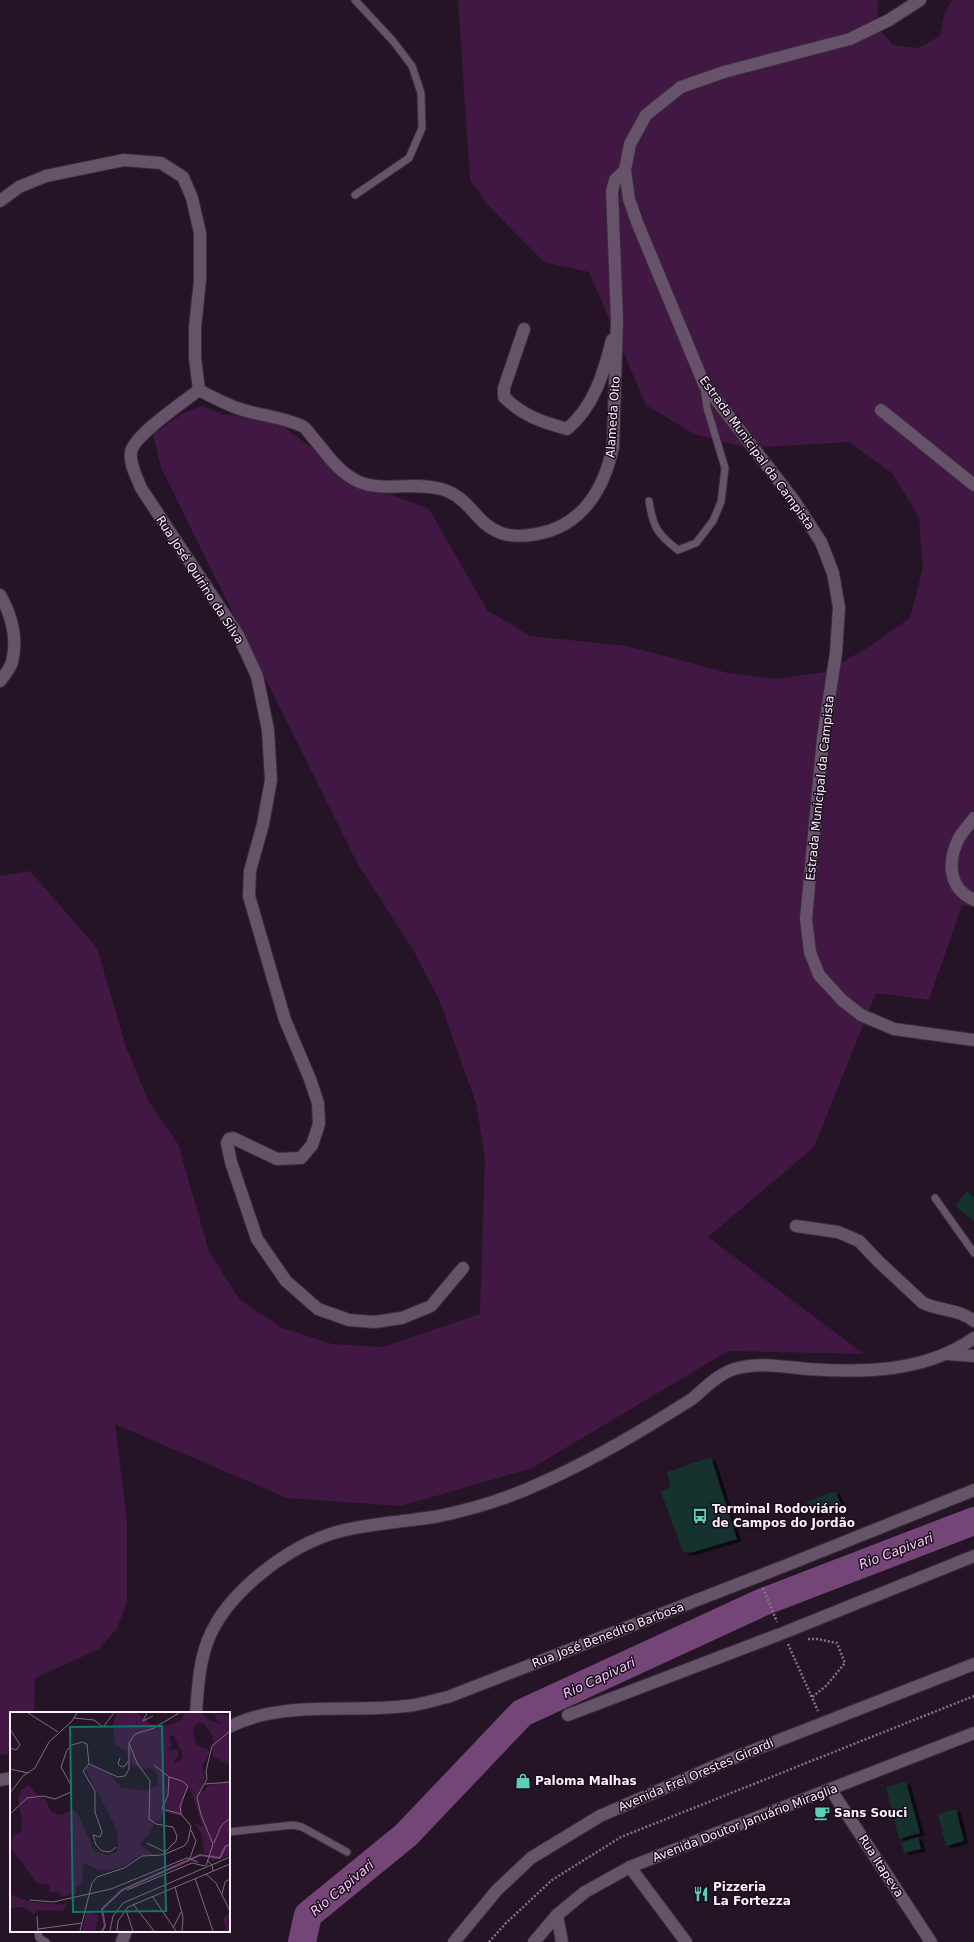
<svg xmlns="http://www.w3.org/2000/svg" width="974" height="1942" font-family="'DejaVu Sans',sans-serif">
  <defs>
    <filter id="shadow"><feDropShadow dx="4.5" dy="2.5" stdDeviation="0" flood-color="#0009"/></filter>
  </defs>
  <rect width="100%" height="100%" fill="#251426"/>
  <path fill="#411844" d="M458 0H878L877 26 893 45 918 48 940 36 945 11 952 0H974V907L962 905 929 1000 876 993 814 1147 708 1237 864 1354 728 1351 532 1468 401 1506 287 1498 115 1424 127 1521V1602L117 1628 99 1649 35 1678 34 1713H11V1753L0 1755V876L30 871 97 948 126 1047 148 1100 178 1144 209 1251 239 1299 282 1328 332 1344 383 1347 480 1314 485 1157 476 1103 440 1002 415 953 356 861 161 468 153 434 183 413 202 406 222 414 274 420 315 450 347 484 392 495 429 509 487 610 530 636 627 646 728 673 776 679 825 672 869 647 910 618 923 567 919 517 892 473 849 442 747 448 694 434 646 405 589 272 544 262 486 203 470 180Z"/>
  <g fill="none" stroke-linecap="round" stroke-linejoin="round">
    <path stroke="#744677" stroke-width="28" d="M302 1942 308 1915 406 1835 522 1713 763 1602 974 1521"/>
  </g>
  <g fill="#13322d" filter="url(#shadow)">
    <path d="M967 1191 974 1197V1221L955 1206Z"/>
    <path d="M711 1457 737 1539 690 1553 683 1552 661 1492 671 1486 667 1472Z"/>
    <path d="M835 1491 841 1504 813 1515 806 1502Z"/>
    <path d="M906 1782 920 1833 899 1839 886 1787Z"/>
    <path d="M956 1809 964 1841 946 1846 938 1814Z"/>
    <path d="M918 1837 921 1849 904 1853 901 1842Z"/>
  </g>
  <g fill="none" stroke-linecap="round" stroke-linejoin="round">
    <defs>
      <g id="service">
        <path d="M355 0 393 41 412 66 421 93 422 128 409 158 355 195"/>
        <path d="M649 501C653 527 657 534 678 550L696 543 713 521 721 502 725 468 707 408 704 387"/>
        <path d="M935 1198 974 1253"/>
        <path d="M229 1832 293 1825 302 1827 347 1852"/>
        <path d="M38 1931 39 1938 46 1942"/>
      </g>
      <g id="minor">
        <path d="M0 201 19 187 46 176 124 160 161 163 183 177 192 198 200 233V280L195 328V358L199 390"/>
        <path d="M524 329 504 388V397C523 416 542 422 567 429 594 407 604 372 612 340"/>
        <path d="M199 390C185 401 134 435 131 452 129 464 137 477 141 488L238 635 257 676 268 730 271 780 263 824 250 871 249 896 285 1020 310 1079 318 1103 319 1124 312 1145 301 1158 277 1159 233 1138 229 1139 227 1143 231 1162 257 1239 286 1281 318 1309 349 1320 374 1322 402 1318 431 1306 463 1268"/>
        <path d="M199 390C214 398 227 405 243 410 263 416 283 417 302 426 307 428 310 435 314 439 328 455 337 471 357 481 382 493 415 481 441 489 471 497 475 524 501 533 511 537 526 536 537 534 582 526 604 489 613 447L617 320 612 191 615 180 625 170"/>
        <path d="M881 410 974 485"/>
        <path d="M0 595C12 616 18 638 12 662 10 669 4 676 0 681"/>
        <path d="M974 818C969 825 963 831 959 838 947 862 948 888 974 900"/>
        <path d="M796 1226 838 1232 859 1241 878 1261 923 1303C940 1311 959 1309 974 1321"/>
        <path d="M947 1354 974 1356"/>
        <path d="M568 1715 783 1633 974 1556"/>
        <path d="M229 1727C281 1700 349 1713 406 1706 420 1705 434 1700 448 1697L782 1567 974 1490"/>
        <path d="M0 1780 11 1778"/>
        <path d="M831 1790 931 1942"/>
        <path d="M630 1867 686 1942"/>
      </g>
      <g id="tertiary">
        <path d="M557 1915 562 1942"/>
        <path d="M454 1942 497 1890 531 1858 600 1816 731 1759 974 1664"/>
        <path d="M534 1942 557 1915 585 1892 630 1867 974 1733"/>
      </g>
      <g id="secondary">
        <path d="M920 0 889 20 850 39 724 72 681 87 646 115 630 144 625 170 629 199 637 222 704 384 793 499 821 542 833 573 839 607 836 653 823 738 806 919 810 952 819 975 842 1000 861 1015 894 1029 974 1040"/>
        <path d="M196 1713C198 1688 199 1663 208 1640 227 1592 288 1546 337 1532 370 1523 406 1522 439 1516 473 1509 509 1498 541 1483 584 1464 628 1439 668 1414 676 1409 684 1404 692 1399 706 1387 720 1372 738 1368 760 1362 785 1367 808 1369 864 1373 926 1372 974 1338"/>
        <path d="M122 1942 126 1931"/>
      </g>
    </defs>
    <use href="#service" stroke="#382d3a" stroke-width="9"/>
    <use href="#minor" stroke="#382d3a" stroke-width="14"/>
    <use href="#tertiary" stroke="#382d3a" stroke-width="14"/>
    <use href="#secondary" stroke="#382d3a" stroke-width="14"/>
    <g stroke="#817282" stroke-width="2.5" stroke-dasharray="2 2" stroke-linecap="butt">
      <path d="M763 1588 777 1622"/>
      <path d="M808 1639H817L837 1643 845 1663 826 1686 812 1697"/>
      <path d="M788 1644 818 1711"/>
      <path d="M489 1942 505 1924 552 1880 621 1837 974 1696"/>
    </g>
    <use href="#service" stroke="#675369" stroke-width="7"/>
    <use href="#minor" stroke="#675369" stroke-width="12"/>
    <use href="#tertiary" stroke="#675369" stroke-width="12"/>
    <use href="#secondary" stroke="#675369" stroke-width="12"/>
  </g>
  <defs>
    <symbol id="bus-bare" viewBox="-9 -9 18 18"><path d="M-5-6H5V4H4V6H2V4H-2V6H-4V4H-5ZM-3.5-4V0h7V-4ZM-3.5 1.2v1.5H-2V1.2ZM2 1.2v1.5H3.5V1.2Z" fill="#5bcebc" stroke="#1b0b1c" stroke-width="2.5" paint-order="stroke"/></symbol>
    <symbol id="shop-bare" viewBox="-9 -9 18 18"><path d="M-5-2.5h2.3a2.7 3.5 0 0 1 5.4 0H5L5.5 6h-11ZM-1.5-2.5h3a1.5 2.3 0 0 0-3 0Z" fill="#5bcebc" stroke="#1b0b1c" stroke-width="2.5" paint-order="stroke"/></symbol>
    <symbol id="cafe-bare" viewBox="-9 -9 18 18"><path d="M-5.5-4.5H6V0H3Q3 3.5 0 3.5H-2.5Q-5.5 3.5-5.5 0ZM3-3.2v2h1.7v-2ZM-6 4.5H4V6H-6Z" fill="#5bcebc" stroke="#1b0b1c" stroke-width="2.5" paint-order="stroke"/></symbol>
    <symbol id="restaurant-bare" viewBox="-9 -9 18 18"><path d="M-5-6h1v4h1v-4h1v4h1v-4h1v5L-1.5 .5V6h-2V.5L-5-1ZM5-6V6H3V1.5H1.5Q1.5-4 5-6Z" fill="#5bcebc" stroke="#1b0b1c" stroke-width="2.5" paint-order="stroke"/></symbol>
  </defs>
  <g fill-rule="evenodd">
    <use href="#bus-bare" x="689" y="1505" width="22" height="22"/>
    <use href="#shop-bare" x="512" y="1770" width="22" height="22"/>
    <use href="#cafe-bare" x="811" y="1802" width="22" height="22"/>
    <use href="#restaurant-bare" x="690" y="1883" width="22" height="22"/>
  </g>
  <g text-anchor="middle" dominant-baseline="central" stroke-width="3" stroke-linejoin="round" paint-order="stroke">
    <g font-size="12" fill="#fcf0fd" stroke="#1b0b1c">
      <text transform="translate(613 417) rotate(-86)">Alameda Oito</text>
      <text transform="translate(757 453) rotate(54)">Estrada Municipal da Campista</text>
      <text transform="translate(200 580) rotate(57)">Rua José Quirino da Silva</text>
      <text transform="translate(820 788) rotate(-84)">Estrada Municipal da Campista</text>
      <text transform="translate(608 1635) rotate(-21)">Rua José Benedito Barbosa</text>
      <text transform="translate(696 1775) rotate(-23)">Avenida Frei Orestes Girardi</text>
      <text transform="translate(745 1823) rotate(-21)">Avenida Doutor Januário Miraglia</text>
      <text transform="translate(881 1866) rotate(57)">Rua Itapeva</text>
    </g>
    <g font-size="12" font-weight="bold" fill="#fcf0fd" stroke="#1b0b1c" text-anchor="start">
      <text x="712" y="1509">Terminal Rodoviário<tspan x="712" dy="14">de Campos do Jordão</tspan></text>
      <text x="535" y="1781">Paloma Malhas</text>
      <text x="834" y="1813">Sans Souci</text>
      <text x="713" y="1887">Pizzeria<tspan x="713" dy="14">La Fortezza</tspan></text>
    </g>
    <g font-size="13" font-style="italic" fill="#f6ccf8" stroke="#1b0b1c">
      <text transform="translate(896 1551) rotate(-21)">Rio Capivari</text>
      <text transform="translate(599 1678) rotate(-25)">Rio Capivari</text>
      <text transform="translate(342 1888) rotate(-40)">Rio Capivari</text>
    </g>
  </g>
  <g transform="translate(10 1712)">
    <rect width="220" height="220" fill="#251426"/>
    <path d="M106 1H127L147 18 151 13H160L171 8 175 1H192L199 8 210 12H212L207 8 204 1 220 4V54L203 44V24L194 11H187L183 18 186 33 198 37 200 41 192 54 195 66 190 78 193 80 198 74 220 68V143L202 149 201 143 194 140 192 123 184 111 193 115 179 74 173 89 172 104 153 100 150 109H145L139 123 129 132 144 143H131L113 154 100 158H89L73 151V170L66 175V182L51 185 48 180H40L39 173 27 171 0 135 3 124 11 119 12 109 8 87 11 78 19 73 25 81 35 87 41 100 50 103 64 98 70 105 84 139 98 143 107 140 108 125 103 110 75 56 80 54 86 55 101 63 111 75 130 78H139L147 73 148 68V63L141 56 132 57 122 53 116 40 105 32 103 14ZM163 23 172 40V47L165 52 163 49 168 45V40L166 37 160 39 159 36 162 33 159 25ZM0 182 17 189 52 193 57 190 53 199 28 198 24 203 13 195 0 196ZM76 200 89 203 85 219H72ZM219 201 220 219H216L213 206Z" fill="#411844" fill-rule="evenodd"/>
    <path fill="none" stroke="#744677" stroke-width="2" d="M92 219 95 214 92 197 112 178 190 143 210 146 215 135 220 132"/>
    <path fill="none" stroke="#7b6c7c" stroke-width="1" d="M18 1 48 20M137 1 133 9 143 4M64 6 84 8 93 15 104 1M0 17 10 33 6 38 0 36M110 46 108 52 112 55 115 54 118 49M79 52 73 59 85 79V100L92 120 90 125 83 123M79 52 108 65 115 64 119 57V31M144 53 159 65 172 69 178 74 170 94 171 102 181 114 178 129 174 134 153 143M0 57 18 61M159 65 158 83 152 97 171 102M195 72 220 70M0 81 13 64 25 56 39 30 62 9 67 1M0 102 17 86 33 84 45 87 61 80V73L51 55 57 38 62 33 72 30 77 32 79 52M83 123 86 133 92 139 100 140 106 135M137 131 155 140M204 131 211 114 220 106M180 146 186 129 181 118M197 148 202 153 203 159M196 154 203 132 191 103 187 85 197 67 196 59 202 34 220 19M196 162 206 171 220 199M185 166 203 219M165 175 173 205 172 219M117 178 182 151 195 154M212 182 215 170 220 167M142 184 166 219M20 188 43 190 101 177 177 146 188 150M123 192 144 219M116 198 123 219M27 204 28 219M163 216 171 200M28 217 72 211M70 219 82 171 87 165 114 156 132 144 152 143 166 129 167 124 163 115 146 112 139 107 140 69 127 51 119 31 125 22 144 16 169 1M100 219 103 204 113 191 220 145M107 219 108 209 118 195 220 152"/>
    <path fill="#0f766e" fill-opacity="0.15" stroke="#0f766e" stroke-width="2" d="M152 14 156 199 63 200 60 15Z"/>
    <rect width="220" height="220" fill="none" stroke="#fcf0fd" stroke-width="2"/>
  </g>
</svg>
